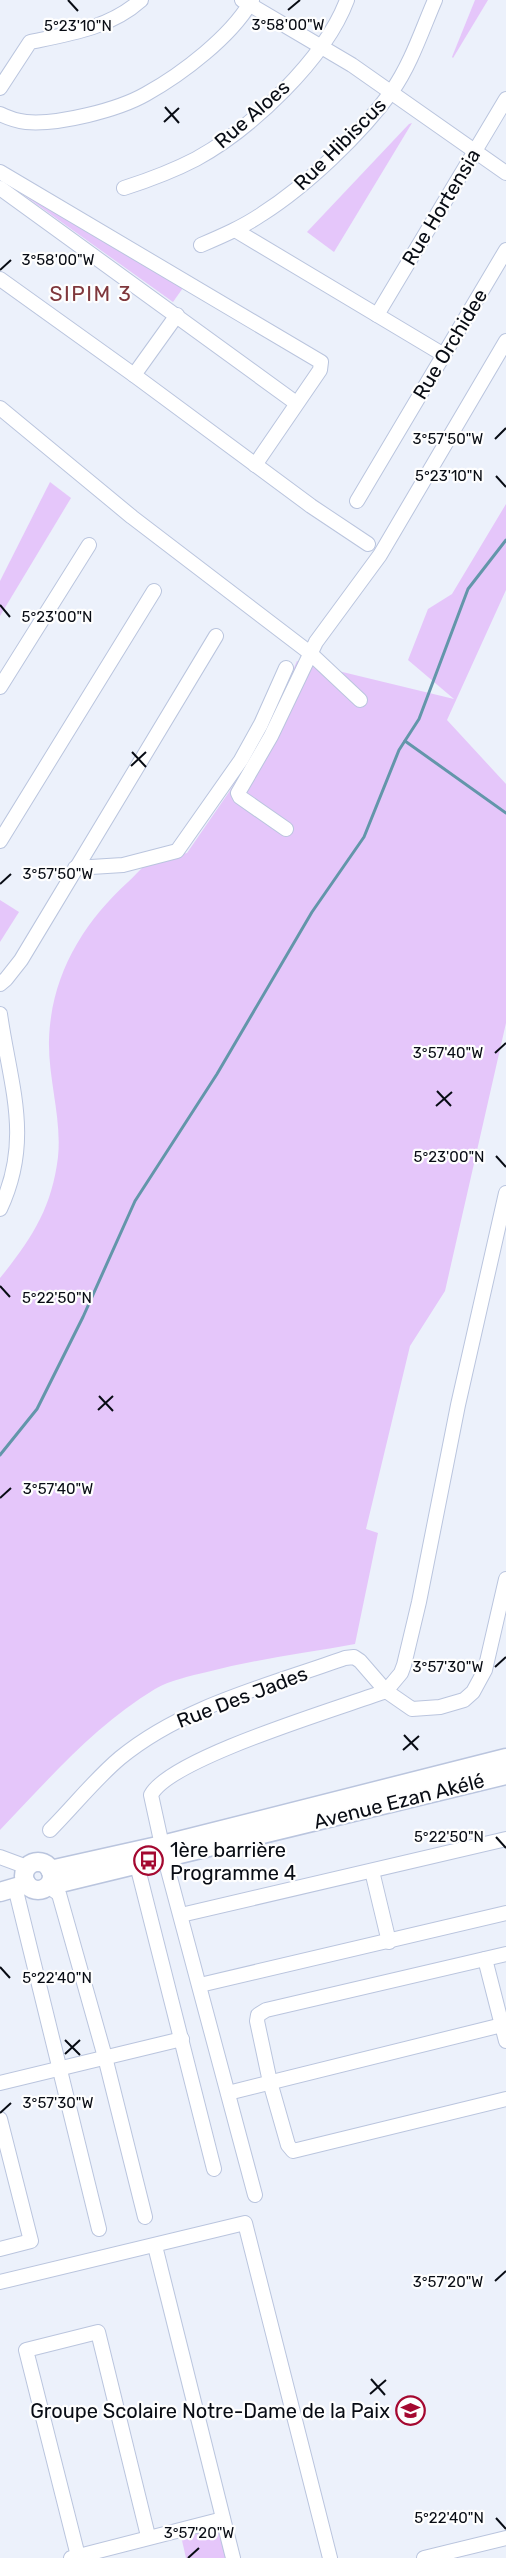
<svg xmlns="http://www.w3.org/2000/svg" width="506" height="2558" font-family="Rubik,sans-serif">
  <rect width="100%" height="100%" fill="#ecf1fb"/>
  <g fill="#e5c6fa">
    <path d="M475 0H488L453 58 452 57Z"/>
    <path d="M412 123 334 252 307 232 409 124Z"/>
    <path d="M0 178 185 285 173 302Z"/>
    <path d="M50 482 71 498 0 616V581Z"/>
    <path d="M506 504V590L447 720 506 784V1023L445 1291 410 1346 366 1529 378 1533 355 1644C306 1653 256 1659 207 1672 190 1676 171 1680 155 1689 95 1725 48 1780 0 1830V1278C31 1240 52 1208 58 1157 62 1118 48 1079 49 1040 51 976 82 924 128 882 135 876 143 865 152 861 162 857 176 855 187 853L229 792 268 727 297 661 454 699 408 660 428 609 452 594Z"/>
    <path d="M0 900 19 912 0 942Z"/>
    <path d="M219 2526 228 2558H186L181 2536Z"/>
  </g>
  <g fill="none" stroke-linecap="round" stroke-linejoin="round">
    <g stroke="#6396aa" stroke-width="3">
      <path d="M405 741 506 813"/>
      <path d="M0 1455 37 1409 83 1317 135 1201 217 1074 312 912 364 837 399 750 419 719 468 589 506 540"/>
    </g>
    <defs>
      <g id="minor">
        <path d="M242 0 352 65 506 173"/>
        <path d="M0 88 30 42C69 34 110 28 141 0"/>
        <path d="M0 114C8 118 17 121 26 122 58 125 118 110 146 94 182 74 232 36 252 0"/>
        <path d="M0 172 321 362 320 370 255 465"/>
        <path d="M0 188 296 403"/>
        <path d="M124 188C149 180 173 171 196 159 251 129 325 59 347 0"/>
        <path d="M235 230 444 355"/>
        <path d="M201 245C222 236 243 227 262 214 306 186 361 134 392 91 411 64 422 30 435 0"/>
        <path d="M0 279 134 375 311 506 368 544"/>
        <path d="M377 315 506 99"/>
        <path d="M134 375 177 315"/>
        <path d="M0 408 132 517 310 653 360 700"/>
        <path d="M357 501 506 250"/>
        <path d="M0 687 89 545"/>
        <path d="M286 829 240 797 238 793 271 736 316 642 380 555 506 341"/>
        <path d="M0 841 154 591"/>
        <path d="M75 868 123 865 177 851 241 760 261 724 286 668"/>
        <path d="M0 984 6 979 21 960 216 636"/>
        <path d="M0 1014C10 1085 33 1139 0 1209"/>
        <path d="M50 1830C73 1807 95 1779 120 1758 183 1706 270 1685 345 1658L354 1657 360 1661 386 1691 412 1709 440 1707 464 1700 473 1692 485 1670 506 1579"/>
        <path d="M0 1857 27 1867"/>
        <path d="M137 1865 214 2169"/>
        <path d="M372 1871 389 1942"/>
        <path d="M48 1886 59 1894 105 2057 145 2217"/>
        <path d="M15 1887 99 2229"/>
        <path d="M181 1915 506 1839"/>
        <path d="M506 1954 266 2010 258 2015 257 2021 270 2082 288 2145 293 2151 506 2099"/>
        <path d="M485 1959 506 2041"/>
        <path d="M200 1985 506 1913"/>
        <path d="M0 2083 182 2039"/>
        <path d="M228 2093 502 2025"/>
        <path d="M0 2119 31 2241 0 2249"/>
        <path d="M255 2195 165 1859 151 1795C170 1758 340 1708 386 1691L401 1673 404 1665 419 1602 458 1405 506 1193"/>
        <path d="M155 2246 233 2558"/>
        <path d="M0 2282 245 2223 330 2558"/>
        <path d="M78 2556 26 2350 98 2332 148 2536"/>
        <path d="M71 2558 223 2519"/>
        <path d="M424 2558 506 2538"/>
      </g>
      <g id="major">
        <circle cx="38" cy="1876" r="14"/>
        <path d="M50 1870 162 1845 506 1758"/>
        <path d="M48 1886 506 1775"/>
        <path d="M0 1892 27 1884"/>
      </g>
    </defs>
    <use href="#minor" stroke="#bac5de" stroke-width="16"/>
    <use href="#major" stroke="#bac5de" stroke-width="21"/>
    <use href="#minor" stroke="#fff" stroke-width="14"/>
    <use href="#major" stroke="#fff" stroke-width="18"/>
  </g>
  <path fill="none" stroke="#080c14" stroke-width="2" d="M68 0 78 11M288 10 300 0M165 107 179 123M164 122 179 108M0 270 11 260M495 439 506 428M496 476 506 487M0 605 10 617M132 752 146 767M131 766 146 752M0 884 11 874M495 1053 506 1043M437 1091 451 1106M436 1106 452 1092M496 1156 506 1167M0 1286 10 1297M99 1396 113 1411M98 1410 113 1396M0 1498 11 1488M495 1667 506 1657M404 1735 418 1750M403 1750 419 1736M496 1837 506 1848M0 1967 10 1978M65 2040 80 2055M65 2054 80 2040M0 2113 11 2103M495 2281 506 2271M371 2379 385 2395M370 2394 386 2380M496 2518 506 2529M188 2558 199 2548"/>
  <defs>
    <symbol id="bus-ring" viewBox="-11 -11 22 22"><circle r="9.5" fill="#fefefe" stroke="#a40830" stroke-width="1.5"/><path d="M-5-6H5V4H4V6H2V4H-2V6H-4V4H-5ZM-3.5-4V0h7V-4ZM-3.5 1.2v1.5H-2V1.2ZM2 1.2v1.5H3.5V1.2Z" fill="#a40830"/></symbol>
    <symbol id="school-ring" viewBox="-11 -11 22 22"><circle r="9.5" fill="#fefefe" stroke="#a40830" stroke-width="1.5"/><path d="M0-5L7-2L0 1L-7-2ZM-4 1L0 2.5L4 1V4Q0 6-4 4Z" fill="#a40830"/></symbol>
  </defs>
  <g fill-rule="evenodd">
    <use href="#bus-ring" x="132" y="1844" width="33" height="33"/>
    <use href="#school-ring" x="394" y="2394" width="33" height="33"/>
  </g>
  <g text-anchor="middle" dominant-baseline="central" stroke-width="4.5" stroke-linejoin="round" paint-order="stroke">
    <g font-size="20" fill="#080c14" stroke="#fefefe">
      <text transform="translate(252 114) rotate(-41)">Rue Aloes</text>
      <text transform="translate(340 144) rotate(-45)">Rue Hibiscus</text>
      <text transform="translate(441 207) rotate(-59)">Rue Hortensia</text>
      <text transform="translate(450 344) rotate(-59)">Rue Orchidee</text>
      <text transform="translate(242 1697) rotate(-21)">Rue Des Jades</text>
      <text transform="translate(399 1801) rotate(-14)">Avenue Ezan Akélé</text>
    </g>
    <g font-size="20" fill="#080c14" stroke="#fefefe" text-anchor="start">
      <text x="170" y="1850">1ère barrière<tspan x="170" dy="23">Programme 4</tspan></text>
      <text x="390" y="2411" text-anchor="end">Groupe Scolaire Notre-Dame de la Paix</text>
    </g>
    <g font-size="21" letter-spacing="1.5" fill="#7f373c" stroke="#fefefe">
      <text x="91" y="293">SIPIM 3</text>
    </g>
  </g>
  <g font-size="15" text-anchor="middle" fill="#080c14" stroke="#fefefe" stroke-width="4.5" stroke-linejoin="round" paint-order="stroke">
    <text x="288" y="30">3°58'00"W</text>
    <text x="78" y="31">5°23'10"N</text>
    <text x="58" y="265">3°58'00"W</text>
    <text x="448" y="444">3°57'50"W</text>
    <text x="449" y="481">5°23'10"N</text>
    <text x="57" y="622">5°23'00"N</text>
    <text x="58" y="879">3°57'50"W</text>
    <text x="448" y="1058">3°57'40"W</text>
    <text x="449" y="1162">5°23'00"N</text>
    <text x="57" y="1303">5°22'50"N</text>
    <text x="58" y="1494">3°57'40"W</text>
    <text x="448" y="1672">3°57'30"W</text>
    <text x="449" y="1842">5°22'50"N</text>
    <text x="57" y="1983">5°22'40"N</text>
    <text x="58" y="2108">3°57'30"W</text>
    <text x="448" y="2287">3°57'20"W</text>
    <text x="449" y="2523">5°22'40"N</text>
    <text x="199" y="2538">3°57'20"W</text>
  </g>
</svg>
